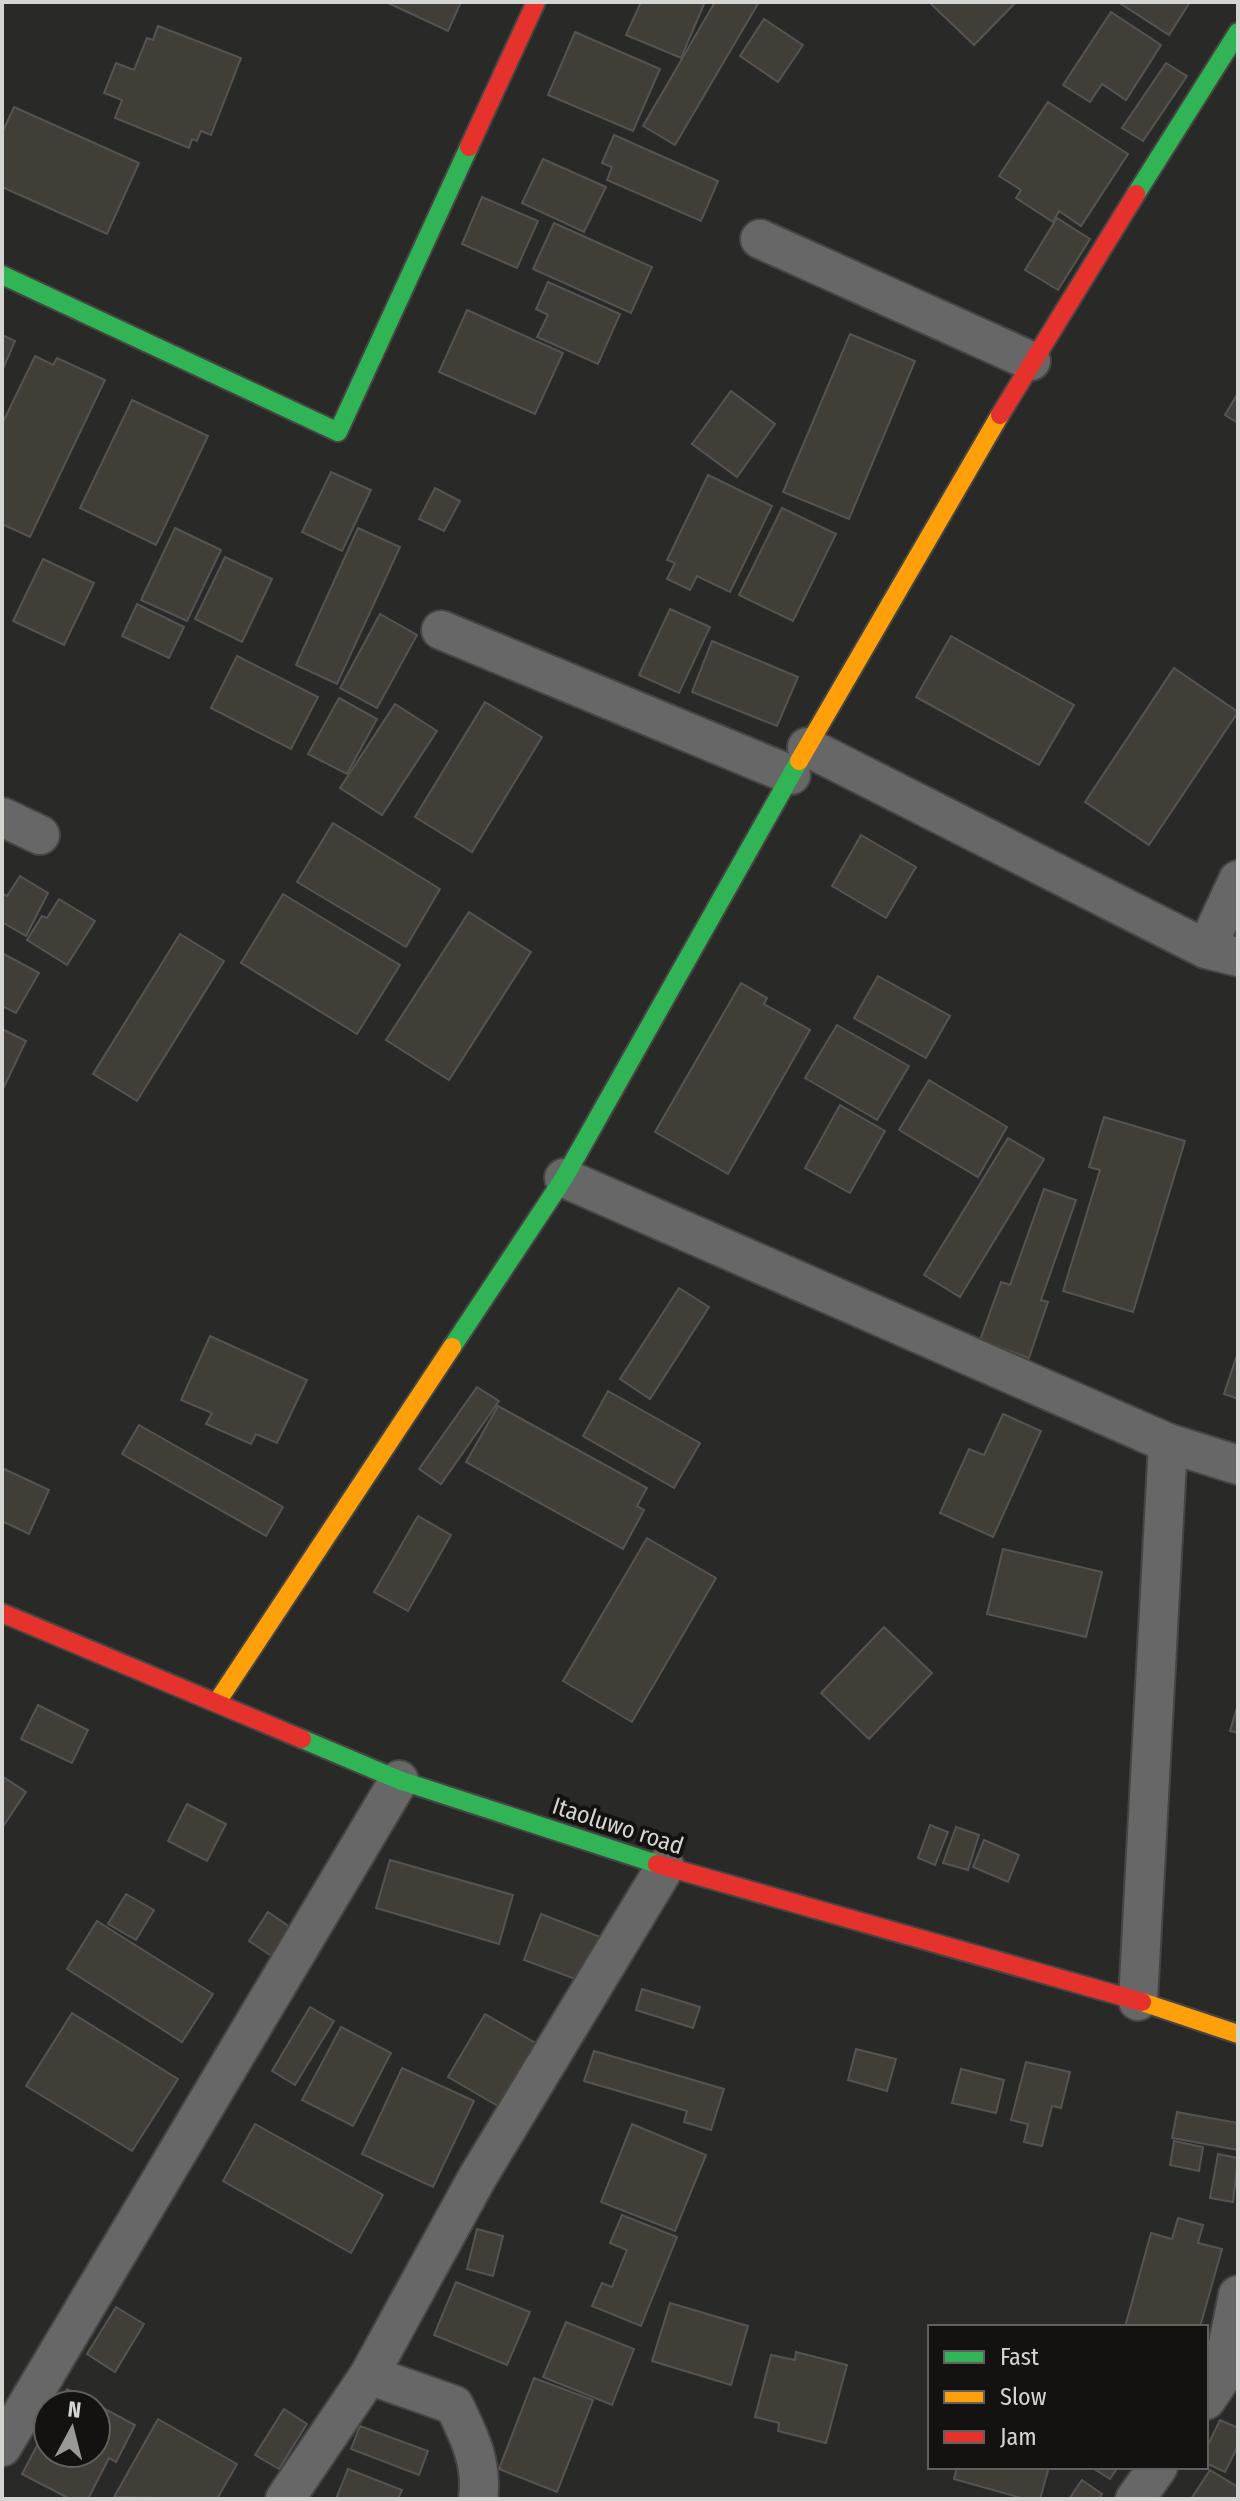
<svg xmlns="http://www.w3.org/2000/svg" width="1240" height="2501" font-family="'Fira Sans Condensed',sans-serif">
  <rect width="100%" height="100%" fill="#292928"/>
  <g fill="#403e36" stroke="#545453" stroke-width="2">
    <path d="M386 2H461L448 31Z"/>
    <path d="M641 2H705L681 58 626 35Z"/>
    <path d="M715 2H759L675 145 643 126Z"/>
    <path d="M929 2H1016L974 45Z"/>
    <path d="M1118 2H1190L1169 35Z"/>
    <path d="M1111 12 1161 45 1126 100 1102 84 1090 102 1063 85Z"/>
    <path d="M764 19 803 45 778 82 740 56Z"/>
    <path d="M158 26 241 58 211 135 201 131 197 141 192 139 189 148 115 118 122 100 104 93 116 63 134 70 147 38 153 40Z"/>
    <path d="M575 32 660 69 633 131 548 95Z"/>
    <path d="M1166 63 1187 76 1143 141 1122 128Z"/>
    <path d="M1048 102 1128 154 1081 226 1059 211 1053 222 1016 198 1021 190 999 176Z"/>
    <path d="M14 107 139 163 107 234 2 187V133Z"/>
    <path d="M614 135 718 181 701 221 607 180 612 167 602 163Z"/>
    <path d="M543 159 606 187 584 232 522 203Z"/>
    <path d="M482 197 538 221 517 268 462 244Z"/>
    <path d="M1057 218 1090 239 1058 290 1025 270Z"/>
    <path d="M554 223 652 267 631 313 533 269Z"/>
    <path d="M548 282 620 314 598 364 537 337 548 315 536 309Z"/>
    <path d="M467 310 563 353 535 414 439 372Z"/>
    <path d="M850 334 915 361 849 519 783 492Z"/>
    <path d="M2 335 15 341 2 371Z"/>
    <path d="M35 356 53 365 57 358 105 380 30 537 2 524V424Z"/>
    <path d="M731 391 775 424 737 477 692 444Z"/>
    <path d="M1238 393V423L1225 415Z"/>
    <path d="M132 400 208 436 156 545 80 508Z"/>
    <path d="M331 472 371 490 342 551 302 532Z"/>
    <path d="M708 475 772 506 730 592 697 576 690 590 667 579 675 563 667 560Z"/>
    <path d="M435 488 460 501 444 531 419 519Z"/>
    <path d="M782 508 836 534 793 621 739 595Z"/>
    <path d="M175 528 221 550 187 621 141 600Z"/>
    <path d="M358 528 400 547 337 684 296 665Z"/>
    <path d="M225 557 272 579 242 642 195 619Z"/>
    <path d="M43 559 94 583 64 645 13 621Z"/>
    <path d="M137 604 184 627 169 658 122 636Z"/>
    <path d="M670 609 710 627 679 693 639 675Z"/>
    <path d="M380 614 417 635 377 708 340 688Z"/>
    <path d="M951 636 1074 705 1039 765 916 697Z"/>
    <path d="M712 641 798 677 777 726 692 692Z"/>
    <path d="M237 656 318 697 291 749 211 708Z"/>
    <path d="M1174 668 1238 712 1149 845 1085 802Z"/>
    <path d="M339 698 377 719 347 774 308 754Z"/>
    <path d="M485 702 542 737 472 852 415 817Z"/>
    <path d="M395 704 437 731 382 815 340 788Z"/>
    <path d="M333 823 440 889 406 947 297 882Z"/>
    <path d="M861 835 916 867 886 918 832 886Z"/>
    <path d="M20 876 48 893 26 936 2 922V893L7 896Z"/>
    <path d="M283 894 400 965 357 1034 241 963Z"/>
    <path d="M59 899 95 921 67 965 27 940 42 916 47 918Z"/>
    <path d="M469 912 531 952 449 1080 386 1040Z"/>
    <path d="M180 934 224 961 137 1101 93 1074Z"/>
    <path d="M2 953 39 973 16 1013 2 1006Z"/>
    <path d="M878 976 950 1016 926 1058 854 1018Z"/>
    <path d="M741 983 767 998 764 1004 810 1030 728 1174 655 1132Z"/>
    <path d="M837 1025 909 1066 877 1120 805 1078Z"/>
    <path d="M2 1029 26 1041 2 1091Z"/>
    <path d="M929 1080 1007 1127 978 1177 899 1130Z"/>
    <path d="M840 1105 885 1131 850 1193 805 1168Z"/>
    <path d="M1104 1117 1185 1141 1133 1312 1063 1291 1100 1170 1089 1167Z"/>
    <path d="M1008 1138 1044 1159 960 1297 924 1275Z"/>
    <path d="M1044 1189 1076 1200 1041 1300 1048 1302 1029 1358 980 1340 1001 1282 1010 1285Z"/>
    <path d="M679 1288 709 1307 650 1399 620 1379Z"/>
    <path d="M210 1336 307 1380 277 1443 256 1434 251 1444 206 1424 212 1413 181 1400Z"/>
    <path d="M1238 1352V1399L1224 1394Z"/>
    <path d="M477 1387 499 1401 441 1484 419 1469Z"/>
    <path d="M608 1391 700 1443 674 1488 583 1436Z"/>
    <path d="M498 1406 647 1488 637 1506 644 1510 623 1549 466 1462Z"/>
    <path d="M1003 1414 1041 1431 993 1537 940 1513 969 1449 984 1455Z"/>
    <path d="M139 1425 283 1507 266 1536 122 1454Z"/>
    <path d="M2 1468 49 1490 29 1534 2 1521Z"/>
    <path d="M418 1516 451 1535 408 1611 374 1592Z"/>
    <path d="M647 1538 716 1578 632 1722 563 1681Z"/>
    <path d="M1003 1549 1102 1572 1086 1637 987 1614Z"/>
    <path d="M884 1627 932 1673 869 1739 821 1693Z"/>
    <path d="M1238 1704V1733L1230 1731Z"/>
    <path d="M38 1705 88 1730 72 1763 21 1739Z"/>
    <path d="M2 1776 26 1792 2 1828Z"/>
    <path d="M187 1804 226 1824 207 1861 168 1841Z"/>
    <path d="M930 1825 948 1832 935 1865 918 1858Z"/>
    <path d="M956 1827 979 1835 968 1870 943 1863Z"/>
    <path d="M984 1840 1019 1855 1008 1882 973 1867Z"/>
    <path d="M390 1860 513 1895 499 1944 376 1908Z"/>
    <path d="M126 1894 154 1910 136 1940 108 1924Z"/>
    <path d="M268 1912 293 1929 273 1957 249 1941Z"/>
    <path d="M541 1914 603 1938 586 1983 524 1960Z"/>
    <path d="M97 1921 213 1994 182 2042 67 1969Z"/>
    <path d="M642 1989 700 2007 693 2028 636 2010Z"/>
    <path d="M310 2007 334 2021 295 2085 272 2071Z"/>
    <path d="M72 2013 178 2079 132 2151 26 2086Z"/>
    <path d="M485 2014 539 2045 503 2109 448 2077Z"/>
    <path d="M341 2027 391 2053 353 2126 302 2100Z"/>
    <path d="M856 2049 896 2059 887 2091 848 2080Z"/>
    <path d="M594 2051 724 2089 711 2130 684 2122 687 2111 584 2081Z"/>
    <path d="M1026 2062 1070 2072 1061 2108 1052 2106 1042 2146 1024 2142 1028 2124 1011 2120Z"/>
    <path d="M402 2068 474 2101 433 2187 362 2154Z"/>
    <path d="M961 2069 1004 2080 996 2113 952 2103Z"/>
    <path d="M1177 2112 1238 2123V2150L1172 2138Z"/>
    <path d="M255 2124 383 2195 351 2253 223 2181Z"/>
    <path d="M632 2124 706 2155 675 2231 601 2202Z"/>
    <path d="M1174 2141 1203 2147 1199 2171 1170 2165Z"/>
    <path d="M1218 2154 1238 2158 1233 2202 1210 2198Z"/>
    <path d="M622 2215 677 2237 641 2326 592 2306 602 2283 612 2287 627 2250 610 2243Z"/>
    <path d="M1178 2218 1203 2225 1198 2243 1222 2249 1200 2327H1125L1151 2233 1172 2239Z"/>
    <path d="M477 2229 503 2236 493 2276 467 2269Z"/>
    <path d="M456 2282 530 2312 507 2365 434 2335Z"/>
    <path d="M670 2303 748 2326 731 2385 652 2361Z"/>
    <path d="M116 2307 144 2324 115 2372 87 2354Z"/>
    <path d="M566 2322 634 2349 612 2405 543 2377Z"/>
    <path d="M796 2352 847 2365 826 2443 778 2431 779 2423 755 2417 771 2355 795 2360Z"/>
    <path d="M534 2378 593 2400 557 2492 499 2469Z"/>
    <path d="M67 2389 135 2425 116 2462 109 2458 88 2499H70L22 2474 48 2425V2453H96V2405H58Z"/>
    <path d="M284 2409 307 2424 279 2469 255 2455Z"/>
    <path d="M158 2419 237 2464 217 2499 114 2497Z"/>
    <path d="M1220 2420 1238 2428V2446L1225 2472 1206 2463V2449Z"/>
    <path d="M360 2426 428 2451 419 2475 351 2449Z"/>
    <path d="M957 2467H1049L1040 2499H1025L954 2479Z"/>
    <path d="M1091 2467H1118L1110 2479Z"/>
    <path d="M348 2469 402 2490 398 2499H336Z"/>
    <path d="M1210 2470 1238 2487V2499H1191Z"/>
    <path d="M1082 2480 1102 2494 1099 2499H1069Z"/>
  </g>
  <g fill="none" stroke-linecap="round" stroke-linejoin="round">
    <defs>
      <g id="street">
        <path d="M760 239 1031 361"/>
        <path d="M441 630 791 775"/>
        <path d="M807 747 1206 949 1238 957"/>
        <path d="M2 817 40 835"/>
        <path d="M1206 949 1238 880"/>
        <path d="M564 1178 1168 1443"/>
        <path d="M1138 2001 1168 1443 1238 1465"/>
        <path d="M369 2375 454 2405C469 2436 483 2463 478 2499"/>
        <path d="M1206 2400 1221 2378 1238 2295"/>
        <path d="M2 2447 399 1780"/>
        <path d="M285 2499 369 2375 477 2178 665 1867"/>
        <path d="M1135 2499 1158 2467"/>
      </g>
      <g id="fast">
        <path d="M1136 194 1238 32"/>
        <path d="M2 275 338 432 469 147"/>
        <path d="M452 1347 564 1178 799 761"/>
        <path d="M302 1739 399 1780 657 1864"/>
      </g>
      <g id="slow">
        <path d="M799 761 1000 415"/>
        <path d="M217 1702 452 1347"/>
        <path d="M1142 2002 1238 2034"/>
      </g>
      <g id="jam">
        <path d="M469 147 536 2"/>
        <path d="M1000 415 1136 194"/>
        <path d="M2 1613 302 1739"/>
        <path d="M657 1864 1142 2002"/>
      </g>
    </defs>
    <use href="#street" stroke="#454543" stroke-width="42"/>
    <use href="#fast" stroke="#454543" stroke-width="22"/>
    <use href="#slow" stroke="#454543" stroke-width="22"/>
    <use href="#jam" stroke="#454543" stroke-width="22"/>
    <use href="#street" stroke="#676767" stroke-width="38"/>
    <use href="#fast" stroke="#30b455" stroke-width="18"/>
    <use href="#slow" stroke="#ff9f0a" stroke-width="18"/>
    <use href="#jam" stroke="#e5322d" stroke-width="18"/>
  </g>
  <g text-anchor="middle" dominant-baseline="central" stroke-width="8" stroke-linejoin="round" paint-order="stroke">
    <g font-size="24" fill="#d5d5d2" stroke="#131211">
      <text transform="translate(618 1826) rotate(18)">Itaoluwo road</text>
    </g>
  </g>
  <rect width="1240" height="2501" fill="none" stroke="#d5d5d2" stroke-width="8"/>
  <rect x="928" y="2325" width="280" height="144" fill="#131211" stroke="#61605e" stroke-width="2"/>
  <rect x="944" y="2351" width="40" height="12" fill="#30b455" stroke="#61605e" stroke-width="2"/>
  <text x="1000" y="2365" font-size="24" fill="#d5d5d2">Fast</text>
  <rect x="944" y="2391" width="40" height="12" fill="#ff9f0a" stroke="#61605e" stroke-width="2"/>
  <text x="1000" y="2405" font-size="24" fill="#d5d5d2">Slow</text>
  <rect x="944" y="2431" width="40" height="12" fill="#e5322d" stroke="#61605e" stroke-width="2"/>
  <text x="1000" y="2445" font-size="24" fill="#d5d5d2">Jam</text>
  <g transform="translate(72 2429) rotate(7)"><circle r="38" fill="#131211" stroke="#61605e" stroke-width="2"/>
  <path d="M0-6L14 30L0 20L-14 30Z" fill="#999996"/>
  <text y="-12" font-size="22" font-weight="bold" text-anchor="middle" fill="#d5d5d2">N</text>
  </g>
</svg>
